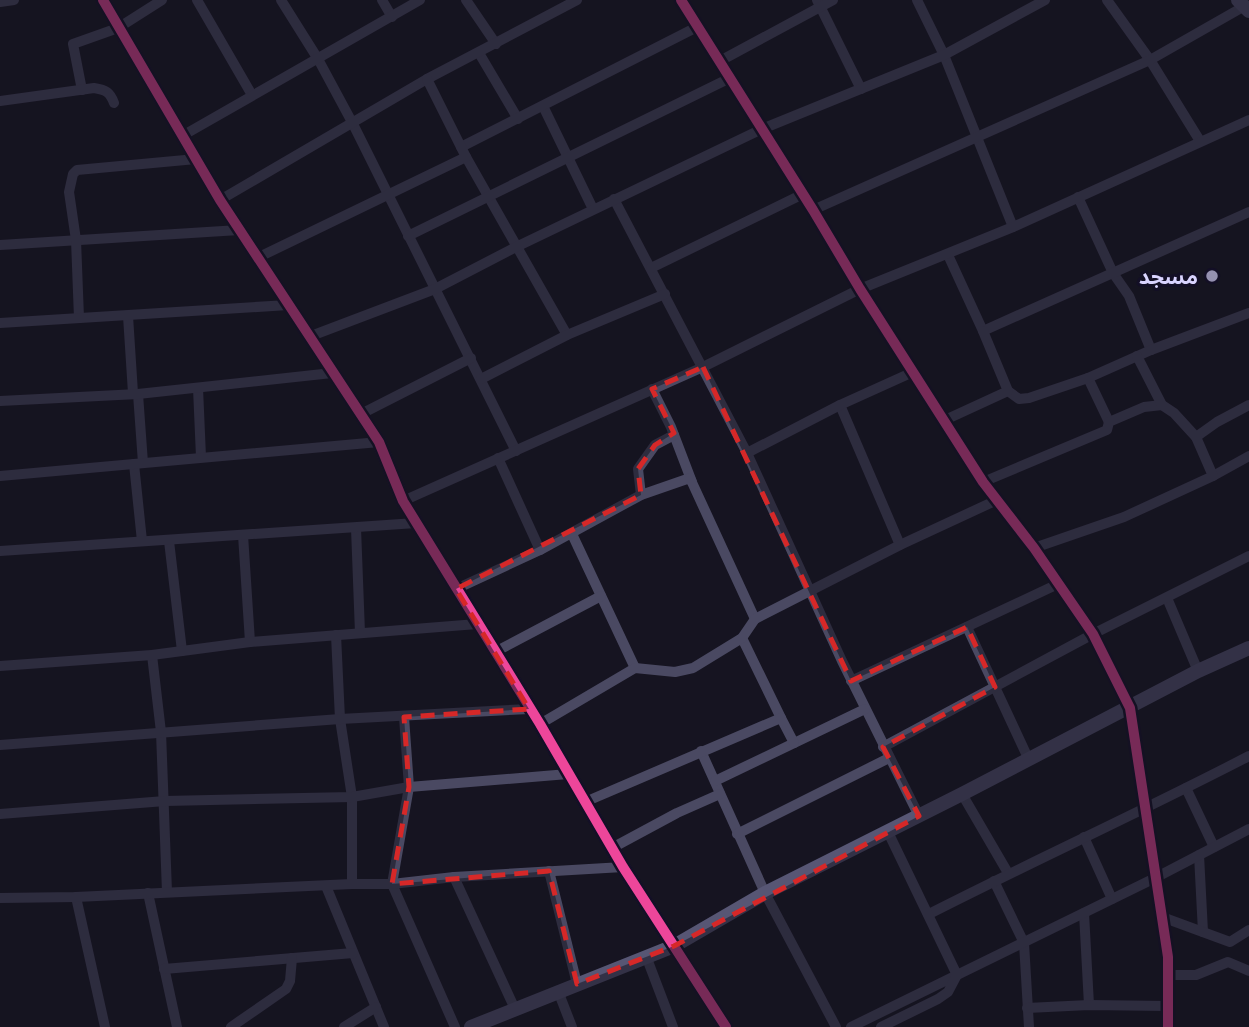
<svg xmlns="http://www.w3.org/2000/svg" width="1249" height="1027" font-family="'Archivo Narrow','Noto Sans Arabic',sans-serif">
  <rect width="100%" height="100%" fill="#161421"/>
  <g fill="none" stroke-linecap="round" stroke-linejoin="round">
    <g stroke="#4a4962" stroke-width="10">
      <path d="M197 0 252 95"/>
      <path d="M281 0 318 59 353 124 516 451"/>
      <path d="M382 0 392 17"/>
      <path d="M466 0 496 44"/>
      <path d="M681 0 813 210 860 289 983 482 1034 548 1093 634 1130 708 1168 957V1027"/>
      <path d="M817 0 861 89"/>
      <path d="M917 0 944 55 1013 227"/>
      <path d="M1107 0 1150 60 1200 141"/>
      <path d="M0 2 14 0"/>
      <path d="M479 53 518 119"/>
      <path d="M720 61 833 0"/>
      <path d="M82 90 73 44 118 28 162 0"/>
      <path d="M0 101 94 88C106 90 110 92 114 103"/>
      <path d="M543 106 593 209"/>
      <path d="M182 136 420 0"/>
      <path d="M461 147 697 27"/>
      <path d="M466 157 567 335"/>
      <path d="M1078 197 1113 273 1129 296 1151 350"/>
      <path d="M614 199 747 453 842 661 919 816"/>
      <path d="M220 200 427 79 577 0"/>
      <path d="M813 210 1150 60 1243 7"/>
      <path d="M408 236 730 78"/>
      <path d="M0 245 239 230"/>
      <path d="M948 255 983 331 1249 212"/>
      <path d="M257 258 466 157 427 79"/>
      <path d="M651 268 803 194"/>
      <path d="M128 316 133 393"/>
      <path d="M79 318 76 240 69 192 73 174 77 170 196 159"/>
      <path d="M0 323 288 305"/>
      <path d="M311 336 435 289 516 247 762 129 944 55 1045 0"/>
      <path d="M1088 378 1109 422"/>
      <path d="M481 379 567 335 665 294"/>
      <path d="M198 388 201 457"/>
      <path d="M652 389 671 427 692 482"/>
      <path d="M1008 391 1019 399 1029 398 1088 378 1151 350 1249 313"/>
      <path d="M138 394 143 463"/>
      <path d="M0 401 138 394 332 373"/>
      <path d="M840 405 900 545"/>
      <path d="M361 414 471 358"/>
      <path d="M945 420 1008 391 983 331"/>
      <path d="M1196 437 1217 422 1249 405"/>
      <path d="M747 453 840 405 913 372"/>
      <path d="M498 458 540 550"/>
      <path d="M134 464 142 541"/>
      <path d="M0 476 379 442"/>
      <path d="M1213 476 1249 456"/>
      <path d="M983 482 1107 430 1109 422 1144 407 1162 405"/>
      <path d="M641 495 638 469 655 445 674 435"/>
      <path d="M403 501 703 367 860 289 1013 227 1249 120"/>
      <path d="M356 528 360 633"/>
      <path d="M572 534 635 668"/>
      <path d="M243 535 250 642"/>
      <path d="M169 541 182 651"/>
      <path d="M1034 548 1124 517 1213 476 1196 437 1174 413 1162 405 1137 356"/>
      <path d="M0 551 416 523"/>
      <path d="M456 589 540 550 641 495 690 478 755 619"/>
      <path d="M1167 598 1198 671"/>
      <path d="M967 627 1029 760"/>
      <path d="M336 635 340 719 352 797V884"/>
      <path d="M742 638 781 718"/>
      <path d="M495 652 601 596"/>
      <path d="M152 655 161 732 167 892"/>
      <path d="M0 666 152 655 250 642 477 624"/>
      <path d="M851 681 1058 584"/>
      <path d="M404 717 409 787 392 884 455 1027"/>
      <path d="M540 724 635 668 675 672 693 668 742 638 755 619 900 545 997 500"/>
      <path d="M0 745 340 719 529 709"/>
      <path d="M883 747 1093 634 1249 556"/>
      <path d="M701 751 765 893 836 1027"/>
      <path d="M715 781 865 709"/>
      <path d="M1186 788 1214 847"/>
      <path d="M962 794 1008 873"/>
      <path d="M585 802 781 718 794 743"/>
      <path d="M0 814 165 801 352 797 409 787 568 774"/>
      <path d="M737 834 889 758"/>
      <path d="M1084 837 1112 899"/>
      <path d="M612 848 677 813 720 794"/>
      <path d="M1199 855 1203 932"/>
      <path d="M549 871 577 984"/>
      <path d="M454 877 515 1009"/>
      <path d="M994 881 1024 943 1029 1027"/>
      <path d="M326 886 384 1027"/>
      <path d="M148 893 177 1027"/>
      <path d="M76 897 105 1027"/>
      <path d="M0 898 76 897 352 884H392L454 877 623 867"/>
      <path d="M1084 913 1089 1005"/>
      <path d="M929 914C1035 860 1143 811 1249 756"/>
      <path d="M1162 917 1230 942 1249 930"/>
      <path d="M646 956 673 1027"/>
      <path d="M164 969 353 953"/>
      <path d="M1169 975H1196L1228 962 1249 971"/>
      <path d="M558 991 572 1027"/>
      <path d="M1027 1008 1089 1005 1167 1006"/>
      <path d="M231 1027 286 989 290 981 292 958"/>
      <path d="M344 1027 376 1007"/>
      <path d="M851 1027 1155 878 1249 829"/>
      <path d="M881 1027 938 999 948 992 957 975 888 832"/>
    </g>
    <g stroke="#575674" stroke-width="14">
      <path d="M103 0 220 200 379 442 403 501 540 724 623 867 726 1027"/>
      <path d="M1238 0 1249 11"/>
      <path d="M471 1027 674 946 765 893 962 794 1198 671 1249 648"/>
    </g>
    <defs>
      <g id="cycleway">
        <path d="M103 0 220 200 379 442 403 501 540 724 623 867 726 1027"/>
        <path d="M681 0 813 210 860 289 983 482 1034 548 1093 634 1130 708 1168 957V1027"/>
      </g>
    </defs>
    <use href="#cycleway" stroke="#130f26" stroke-width="15"/>
    <use href="#cycleway" stroke="#ed469a" stroke-width="10"/>
  </g>
  <path d="M0 0H1249V1027H0ZM703 367 851 681 967 627 995 687 883 747 919 816 674 946 577 984 549 871 392 884 409 787 404 717 529 709 456 589 641 495 638 469 655 445 674 433 652 389Z" fill="#161421" fill-opacity=".55" fill-rule="evenodd"/>
  <path fill="none" stroke="#d62828" stroke-width="5" stroke-dasharray="14 9" stroke-linejoin="round" d="M703 367 851 681 967 627 995 687 883 747 919 816 674 946 577 984 549 871 392 884 409 787 404 717 529 709 456 589 641 495 638 469 655 445 674 433 652 389Z"/>
  <circle fill="#9591b1" stroke="#130f26" stroke-width="2.5" cx="1212" cy="276" r="7"/>
  <g text-anchor="middle" dominant-baseline="central" stroke-width="6" stroke-linejoin="round" paint-order="stroke">
    <g font-size="21" font-weight="bold" fill="#d9d4ff" stroke="#130f26" text-anchor="end">
      <text x="1198" y="276">مسجد</text>
    </g>
  </g>
</svg>
